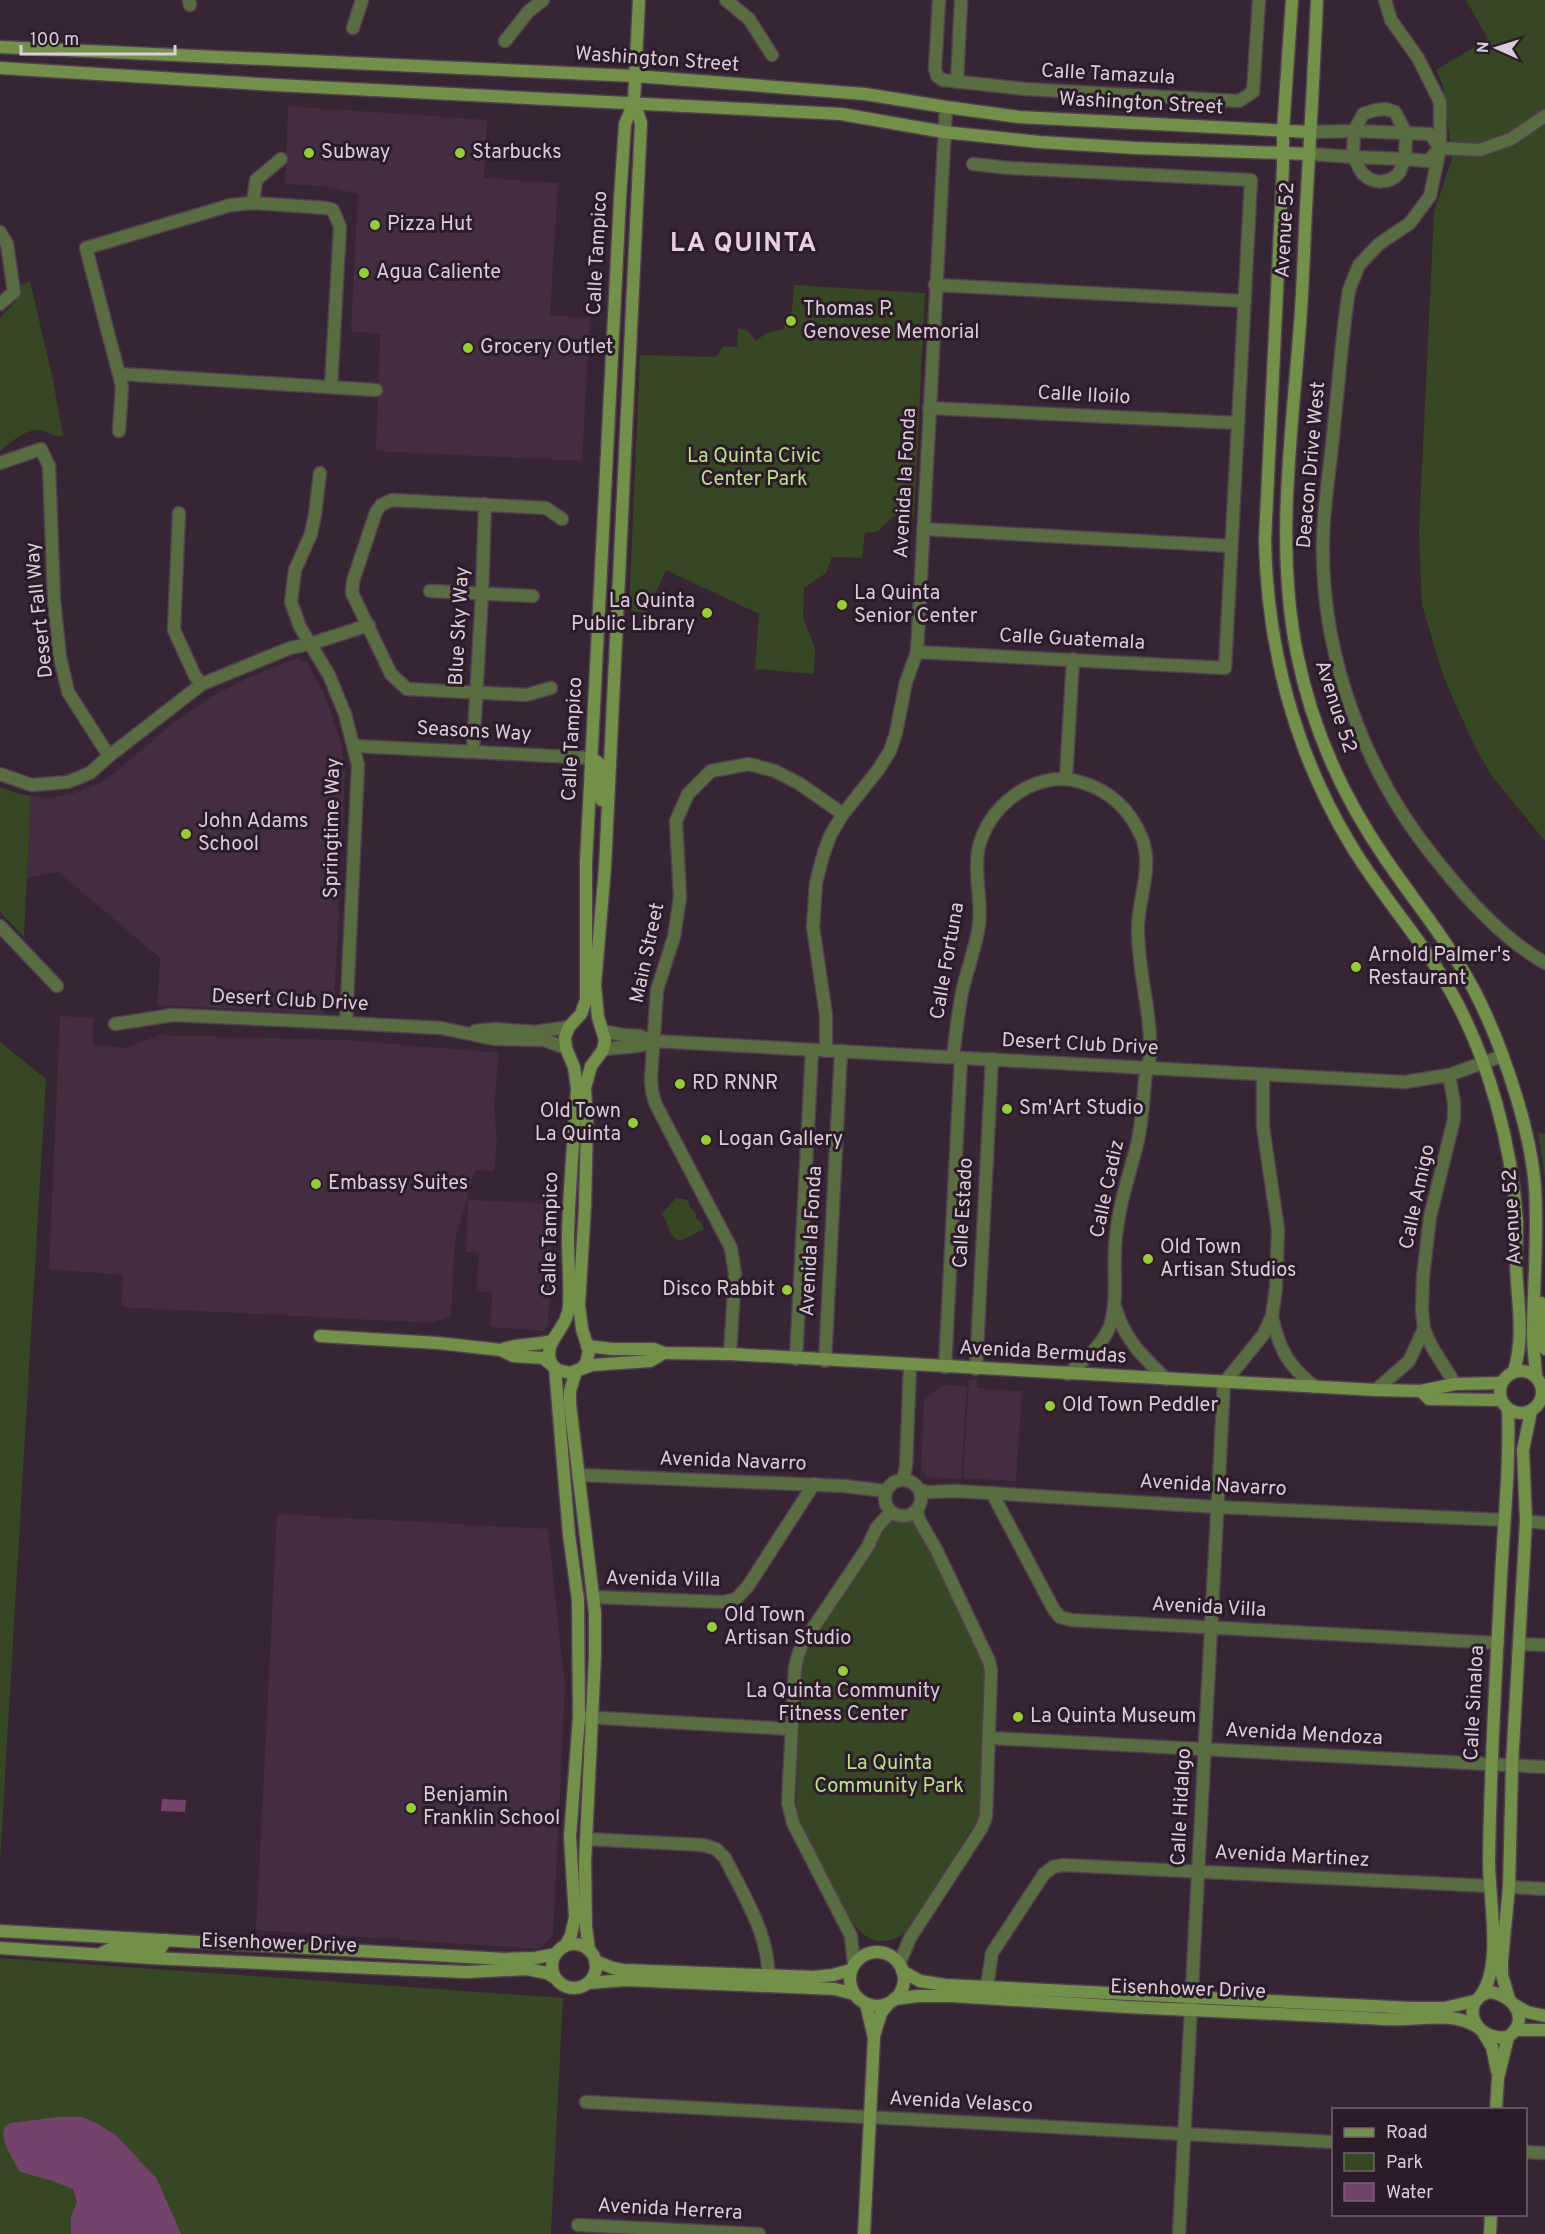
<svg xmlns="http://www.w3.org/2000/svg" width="1545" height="2234" font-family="Overpass,sans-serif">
  <rect width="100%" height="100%" fill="#372534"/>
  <g fill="#432d40">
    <path d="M288 106 487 120 484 178 558 183 550 315 590 318 582 461 376 451 380 334 351 331 358 194 330 187 285 184Z"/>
    <path d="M296 659 308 663 324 694 341 742 345 772 334 1005 323 1014 157 1005 160 958 58 872 27 878 31 796 55 797 74 793 94 786 108 778 173 723 211 697 250 677Z"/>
    <path d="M60 1016 93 1018V1044L125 1048 160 1035 344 1040 499 1053 494 1107 497 1143 494 1171 475 1170 455 1240 451 1316 431 1323 121 1307 123 1275 49 1269Z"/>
    <path d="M468 1200 553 1204 548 1325 543 1331 490 1327 492 1292 476 1291 479 1253 466 1252Z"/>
    <path d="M969 1379 977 1380V1388L1022 1391 1016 1481 963 1478Z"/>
    <path d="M947 1385 967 1387 961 1479 928 1477 921 1470 924 1400 934 1391Z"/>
    <path d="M277 1514 548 1529 565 1686 553 1936 539 1949 256 1930Z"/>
  </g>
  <g fill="#374623">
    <path d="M1466 0H1545V841L1491 775 1473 743 1444 678 1422 605 1419 533 1434 212 1452 159 1443 85 1436 70 1488 39Z"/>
    <path d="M30 281 53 380 63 436C54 437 52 433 44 431 26 427 13 441 0 451V318L15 302 21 285Z"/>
    <path d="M794 285 925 293 914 516H894L878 531 865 533 862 558 832 557 826 573 804 588 803 617 815 649 814 674 755 669 759 614 666 570 646 613 629 610 640 355 716 357 724 346 737 347 738 328 748 331 756 341 766 333 784 329 785 322 791 321Z"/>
    <path d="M0 787 16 793 31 796 24 937 0 912Z"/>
    <path d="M0 1042 46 1079 0 1862Z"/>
    <path d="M1538 1133 1545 1134V1178Z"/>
    <path d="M676 1198 688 1200 690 1207 696 1214V1219L700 1221 704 1229 680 1241C666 1235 670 1222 661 1214Z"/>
    <path d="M888 1520 898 1523 914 1520 986 1667 981 1807 978 1819 908 1930C884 1950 864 1942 849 1917L800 1821 796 1806 802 1668 805 1655 882 1534Z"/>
    <path d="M0 1958 563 1998 551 2234H0Z"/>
  </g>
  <g fill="#73436c">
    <path d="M162 1799 186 1800 185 1812 161 1811Z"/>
    <path d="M59 2117H82L94 2122 116 2135 157 2179 181 2234H71V2216L77 2202 73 2189 50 2180 20 2172 8 2151 3 2136 4 2127 10 2123Z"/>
  </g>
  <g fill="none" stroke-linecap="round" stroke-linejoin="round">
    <defs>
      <g id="street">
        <path d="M189 0 190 5"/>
        <path d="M726 0 749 19 772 55"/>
        <path d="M939 0 935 69 937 76 943 80 1025 89 1239 101 1253 92 1259 0"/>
        <path d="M1385 0 1391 20 1418 58 1440 102V148L1430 196 1410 223 1379 244 1359 265 1349 290C1342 335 1339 380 1334 425 1331 463 1324 501 1323 538 1320 654 1364 772 1437 861 1467 899 1502 938 1545 963"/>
        <path d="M353 28 362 0"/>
        <path d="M505 41 528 12 543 0"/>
        <path d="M957 82 961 0"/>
        <path d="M1354 131 1406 133 1405 159 1353 157Z"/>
        <path d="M1310 132 1354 131 1363 114 1375 110 1386 109 1395 112 1406 133 1430 134 1440 148"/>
        <path d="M1310 154 1353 157C1357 162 1359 169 1363 174 1372 184 1390 184 1399 173 1401 169 1403 163 1405 159L1428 161 1440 148 1480 150 1511 139 1545 116"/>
        <path d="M253 203 256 180 281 159"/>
        <path d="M0 232 7 244 14 292 0 304"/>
        <path d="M935 285 1244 301"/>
        <path d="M120 374 376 390"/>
        <path d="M929 408 1238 423"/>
        <path d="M119 431 122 386 86 248 231 205 253 203 327 208 333 210 340 227 331 387"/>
        <path d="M0 463 41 449 49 466 54 600 60 657 68 692 109 756"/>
        <path d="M320 473 315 514 311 534 295 570 291 602 300 627 329 675 345 714 358 765 346 1023"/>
        <path d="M179 513 174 630 195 676 202 684"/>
        <path d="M923 529 1231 546"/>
        <path d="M430 591 533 596"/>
        <path d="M917 652 1225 668 1251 180 1009 168 973 164"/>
        <path d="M551 688 526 695 407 689 391 674 352 593 353 581 376 512 381 505 392 500 546 508 562 519"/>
        <path d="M354 746 592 758"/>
        <path d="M473 751 482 593 485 504"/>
        <path d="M0 774 32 785 68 782 90 773 109 756 202 684 290 648 310 644 369 625"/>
        <path d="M1066 778 1073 659"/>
        <path d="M0 926 57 986"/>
        <path d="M115 1024 173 1015 346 1023 441 1028 494 1039 544 1040 566 1048"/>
        <path d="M475 1031 495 1029 535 1032 569 1027"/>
        <path d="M603 1031 623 1035 640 1036 653 1041 1405 1082 1449 1075 1502 1056"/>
        <path d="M603 1050C620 1045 636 1050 653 1041"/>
        <path d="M826 1051V1015L813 927 816 883 824 852 831 834 843 814 878 770 890 751 896 733 906 682 917 652 946 107"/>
        <path d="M953 1057C956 1034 958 1011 963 988 968 967 976 947 979 925 982 900 974 875 978 851 986 807 1034 770 1077 781 1108 789 1130 809 1142 838 1153 868 1139 896 1138 926 1137 970 1152 1012 1150 1055 1149 1064 1146 1072 1145 1080 1143 1103 1142 1126 1136 1149 1128 1178 1119 1206 1116 1236 1112 1265 1119 1298 1110 1326 1102 1346 1084 1360 1068 1374"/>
        <path d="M1449 1075 1454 1102V1119L1430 1217 1423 1277 1422 1310 1424 1329 1432 1347 1455 1384"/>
        <path d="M1116 1309C1124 1339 1144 1358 1166 1379"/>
        <path d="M1272 1316C1279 1349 1288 1366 1315 1387"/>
        <path d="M730 1354 735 1274 731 1248 656 1105 652 1092 651 1078 657 990 674 937 680 897 676 821 688 794 711 771 749 764 775 771 800 784 843 814"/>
        <path d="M796 1359 812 1050"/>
        <path d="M825 1361 841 1051"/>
        <path d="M945 1367 961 1058"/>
        <path d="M976 1369 992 1059"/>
        <path d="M1376 1390 1409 1361 1424 1329"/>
        <path d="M578 1475 844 1486 886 1491"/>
        <path d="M903 1479 906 1467 910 1365"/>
        <circle cx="903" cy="1498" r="18"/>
        <path d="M920 1490 929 1492 955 1491 1217 1507 1504 1520"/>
        <path d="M992 1493 1054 1610 1060 1617 1071 1620 1498 1643"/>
        <path d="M1526 1521 1545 1523"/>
        <path d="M594 1597 723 1602 736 1599 748 1586 814 1484"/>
        <path d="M1519 1644 1545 1645"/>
        <path d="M583 1717 791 1729"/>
        <path d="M990 1738 1545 1767"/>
        <path d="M586 1839 703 1845 716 1849 725 1858C745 1898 772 1939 768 1985"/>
        <path d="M1509 1887 1545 1889"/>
        <path d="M899 1964 910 1938 981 1829 986 1817 991 1671 989 1661 936 1549 919 1520 917 1511"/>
        <path d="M854 1965 851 1936 793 1823 788 1803 795 1668 798 1655 803 1643 867 1548 877 1527 891 1512"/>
        <path d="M987 1986 992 1953 1044 1874 1053 1867 1063 1865 1489 1886"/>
        <path d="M586 2102 1334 2142"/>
        <path d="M1526 2152 1545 2153"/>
        <path d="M578 2225 759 2234"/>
        <path d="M1179 2234 1224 1383 1263 1335 1272 1316 1276 1288 1278 1229 1263 1127V1075"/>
      </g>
      <g id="secondary">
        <path d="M1292 0 1283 131V167L1265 540C1267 646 1294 750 1349 842 1380 895 1422 939 1451 992 1489 1059 1512 1146 1517 1222 1517 1236 1516 1250 1516 1263 1517 1300 1525 1335 1514 1371"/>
        <path d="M1317 0C1314 70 1310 139 1306 209 1304 247 1303 286 1300 324 1292 434 1275 545 1297 654 1312 728 1343 797 1385 858 1416 904 1452 946 1477 996 1503 1048 1531 1130 1535 1188 1538 1234 1534 1280 1533 1325 1532 1342 1535 1359 1536 1376"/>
        <path d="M0 47 635 76 865 94 946 107 1019 117 1310 132"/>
        <path d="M0 68 276 85 841 114 944 132 1039 142 1136 148 1310 154"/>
        <path d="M592 758 600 764 601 800"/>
        <path d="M1541 1303 1545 1349"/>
        <path d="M320 1336 438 1343 501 1350 513 1356 543 1358 558 1370 570 1373 592 1365 650 1361 664 1353"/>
        <path d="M587 1346 612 1349H654L664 1353 730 1354 1376 1390 1421 1391 1455 1384 1501 1383"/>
        <path d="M501 1350C517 1343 534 1346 551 1341"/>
        <path d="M552 1365C540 1342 568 1330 569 1306 570 1283 568 1260 568 1236 569 1187 574 1138 577 1088L574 1067 566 1048 565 1037 569 1027 581 1014 586 1000V863L620 199 625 124 634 102 639 0"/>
        <path d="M555 1368 569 1535 578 1600 579 1717 570 1837 575 1917 571 1935 565 1946"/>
        <path d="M582 1368 586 1363 589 1351 582 1329 579 1305 585 1206 587 1122 585 1088 591 1066 603 1050 605 1040 598 1017 595 985 605 867 641 123 634 102"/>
        <circle cx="1521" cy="1392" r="21"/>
        <path d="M576 1371 570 1391V1404L595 1613V1655L585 1862 586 1927 589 1950"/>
        <path d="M1421 1391 1429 1399 1501 1400"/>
        <path d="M0 1931 504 1959 535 1958 556 1954"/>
        <circle cx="574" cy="1966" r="22"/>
        <path d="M0 1948 151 1958 416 1970 467 1972 527 1969 547 1973 555 1978"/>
        <circle cx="877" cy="1979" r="27"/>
        <path d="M102 1953 114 1947 160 1949 166 1940"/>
        <path d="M595 1961 613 1968 623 1970 813 1977 833 1975 851 1970"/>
        <path d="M902 1971 920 1981 945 1985 1412 2008H1444L1475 2001"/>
        <path d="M588 1983 626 1980 835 1989 854 1994"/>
        <path d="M1490 1992C1514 1995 1531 2020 1508 2037 1472 2042 1459 2000 1490 1992Z"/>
        <path d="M1481 1995C1503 1965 1489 1900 1489 1862 1490 1767 1496 1672 1501 1577 1504 1520 1510 1465 1508 1409"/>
        <path d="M894 1999 918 1996H952L1127 2007 1366 2018C1379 2019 1391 2020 1404 2019 1430 2018 1454 2013 1478 2027"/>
        <path d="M1509 1999 1502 1975V1960L1509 1887 1512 1765 1526 1521 1523 1450 1531 1411"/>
        <path d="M1515 2005 1527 2012 1545 2016"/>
        <path d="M1515 2030H1545"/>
        <path d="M1484 2034 1492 2047 1497 2071"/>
        <path d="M874 2036 881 2013 888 2004"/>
        <path d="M1496 2110 1498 2078 1508 2037"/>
        <path d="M864 2234 874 2038 866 2004"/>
        <path d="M1490 2234 1491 2214"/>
      </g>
    </defs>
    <use href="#street" stroke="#51404e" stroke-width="15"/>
    <use href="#secondary" stroke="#51404e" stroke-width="15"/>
    <use href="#street" stroke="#5a6c42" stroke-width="12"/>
    <use href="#secondary" stroke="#73904b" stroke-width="12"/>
  </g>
  <g fill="#96cc3a" stroke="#2c1c2a" stroke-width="2">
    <circle cx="309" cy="153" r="6"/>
    <circle cx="460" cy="153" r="6"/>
    <circle cx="375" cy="225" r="6"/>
    <circle cx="364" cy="273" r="6"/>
    <circle cx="791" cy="321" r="6"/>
    <circle cx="468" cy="348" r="6"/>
    <circle cx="842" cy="605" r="6"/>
    <circle cx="707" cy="613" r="6"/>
    <circle cx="186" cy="834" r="6"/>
    <circle cx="1356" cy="967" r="6"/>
    <circle cx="680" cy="1084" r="6"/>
    <circle cx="1007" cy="1109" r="6"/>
    <circle cx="633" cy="1123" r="6"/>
    <circle cx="706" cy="1140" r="6"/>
    <circle cx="316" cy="1184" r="6"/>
    <circle cx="1148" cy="1259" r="6"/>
    <circle cx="787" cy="1290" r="6"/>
    <circle cx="1050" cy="1406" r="6"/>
    <circle cx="712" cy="1627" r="6"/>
    <circle cx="843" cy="1671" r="6"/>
    <circle cx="1018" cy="1717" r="6"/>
    <circle cx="411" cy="1808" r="6"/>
  </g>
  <g text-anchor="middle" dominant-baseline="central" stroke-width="6" stroke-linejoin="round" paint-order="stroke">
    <g font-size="20" fill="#d9ced7" stroke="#2c1c2a">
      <text transform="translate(657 60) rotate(4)">Washington Street</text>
      <text transform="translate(1108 75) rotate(3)">Calle Tamazula</text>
      <text transform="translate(1141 104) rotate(3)">Washington Street</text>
      <text transform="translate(1286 230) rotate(-87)">Avenue 52</text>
      <text transform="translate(598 253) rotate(-87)">Calle Tampico</text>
      <text transform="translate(1084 396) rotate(3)">Calle Iloilo</text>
      <text transform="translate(1312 465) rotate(-85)">Deacon Drive West</text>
      <text transform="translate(906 483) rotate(-87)">Avenida la Fonda</text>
      <text transform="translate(40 610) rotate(-96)">Desert Fall Way</text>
      <text transform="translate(460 626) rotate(-87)">Blue Sky Way</text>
      <text transform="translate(1072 640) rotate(3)">Calle Guatemala</text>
      <text transform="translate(1335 707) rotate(72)">Avenue 52</text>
      <text transform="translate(474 732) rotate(3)">Seasons Way</text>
      <text transform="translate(573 739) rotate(-87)">Calle Tampico</text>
      <text transform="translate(333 828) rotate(-89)">Springtime Way</text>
      <text transform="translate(648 953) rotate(-78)">Main Street</text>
      <text transform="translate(948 961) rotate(-80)">Calle Fortuna</text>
      <text transform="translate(290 1001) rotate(3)">Desert Club Drive</text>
      <text transform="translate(1080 1045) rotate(3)">Desert Club Drive</text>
      <text transform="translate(1108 1189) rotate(-78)">Calle Cadiz</text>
      <text transform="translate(1418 1197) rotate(-78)">Calle Amigo</text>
      <text transform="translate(964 1213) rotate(-87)">Calle Estado</text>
      <text transform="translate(1513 1217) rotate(-93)">Avenue 52</text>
      <text transform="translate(551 1234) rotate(-89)">Calle Tampico</text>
      <text transform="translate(812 1241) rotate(-87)">Avenida la Fonda</text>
      <text transform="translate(1043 1353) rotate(3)">Avenida Bermudas</text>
      <text transform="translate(733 1462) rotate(2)">Avenida Navarro</text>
      <text transform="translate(1213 1486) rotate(3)">Avenida Navarro</text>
      <text transform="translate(663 1580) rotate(1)">Avenida Villa</text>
      <text transform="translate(1209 1608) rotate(3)">Avenida Villa</text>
      <text transform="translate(1475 1703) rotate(-87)">Calle Sinaloa</text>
      <text transform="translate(1304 1735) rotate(3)">Avenida Mendoza</text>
      <text transform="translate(1182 1807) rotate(-87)">Calle Hidalgo</text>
      <text transform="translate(1292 1857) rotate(3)">Avenida Martinez</text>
      <text transform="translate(279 1944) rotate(2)">Eisenhower Drive</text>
      <text transform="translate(1188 1990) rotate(2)">Eisenhower Drive</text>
      <text transform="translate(961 2103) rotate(3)">Avenida Velasco</text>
      <text transform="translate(670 2210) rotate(3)">Avenida Herrera</text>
    </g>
    <g font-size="20" fill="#d9ced7" stroke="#2c1c2a" text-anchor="start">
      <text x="321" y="153">Subway</text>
      <text x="472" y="153">Starbucks</text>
      <text x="387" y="225">Pizza Hut</text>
      <text x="376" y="273">Agua Caliente</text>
      <text x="803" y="310">Thomas P.<tspan x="803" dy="23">Genovese Memorial</tspan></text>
      <text x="480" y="348">Grocery Outlet</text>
      <text x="854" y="594">La Quinta<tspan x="854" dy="23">Senior Center</tspan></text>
      <text x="695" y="602" text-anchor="end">La Quinta<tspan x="695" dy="23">Public Library</tspan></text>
      <text x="198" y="822">John Adams<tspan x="198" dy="23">School</tspan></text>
      <text x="1368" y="956">Arnold Palmer's<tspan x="1368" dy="23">Restaurant</tspan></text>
      <text x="692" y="1084">RD RNNR</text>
      <text x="1019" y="1109">Sm'Art Studio</text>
      <text x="621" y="1112" text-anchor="end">Old Town<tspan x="621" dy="23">La Quinta</tspan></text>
      <text x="718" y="1140">Logan Gallery</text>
      <text x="328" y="1184">Embassy Suites</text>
      <text x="1160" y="1248">Old Town<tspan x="1160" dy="23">Artisan Studios</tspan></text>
      <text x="775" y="1290" text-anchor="end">Disco Rabbit</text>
      <text x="1062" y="1406">Old Town Peddler</text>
      <text x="724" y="1616">Old Town<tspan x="724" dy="23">Artisan Studio</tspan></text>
      <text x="843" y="1692" text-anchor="middle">La Quinta Community<tspan x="843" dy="23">Fitness Center</tspan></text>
      <text x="1030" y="1717">La Quinta Museum</text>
      <text x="423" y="1796">Benjamin<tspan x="423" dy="23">Franklin School</tspan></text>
    </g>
    <g font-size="20" fill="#bae08a" stroke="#2c1c2a">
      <text x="754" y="457">La Quinta Civic<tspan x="754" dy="23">Center Park</tspan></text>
      <text x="889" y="1764">La Quinta<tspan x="889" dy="23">Community Park</tspan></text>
    </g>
    <g font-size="26" font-weight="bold" letter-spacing="1.5" fill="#e7d0e3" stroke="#2c1c2a">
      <text x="744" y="244">LA QUINTA</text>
    </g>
  </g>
  <rect x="1332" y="2108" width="195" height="108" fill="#2c1c2a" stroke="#71636f" stroke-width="1.5"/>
  <rect x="1344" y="2128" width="30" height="9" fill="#73904b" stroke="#71636f" stroke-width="1.5"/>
  <text x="1386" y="2138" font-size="18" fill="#d9ced7">Road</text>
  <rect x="1344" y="2153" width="30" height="18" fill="#374623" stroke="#71636f" stroke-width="1.5"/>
  <text x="1386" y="2168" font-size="18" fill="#d9ced7">Park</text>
  <rect x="1344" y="2183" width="30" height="18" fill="#73436c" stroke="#71636f" stroke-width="1.5"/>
  <text x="1386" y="2198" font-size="18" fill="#d9ced7">Water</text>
  <g transform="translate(1497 48) rotate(273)" stroke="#2c1c2a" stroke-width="4.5" paint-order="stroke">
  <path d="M0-4.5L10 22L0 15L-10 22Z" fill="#d9ced7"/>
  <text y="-9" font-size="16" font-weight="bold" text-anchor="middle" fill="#d9ced7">N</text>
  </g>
  <path d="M21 45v9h154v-9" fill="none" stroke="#d9ced7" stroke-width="3"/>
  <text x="30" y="45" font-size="18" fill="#d9ced7" stroke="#2c1c2a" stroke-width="4.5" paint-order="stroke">100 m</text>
</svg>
